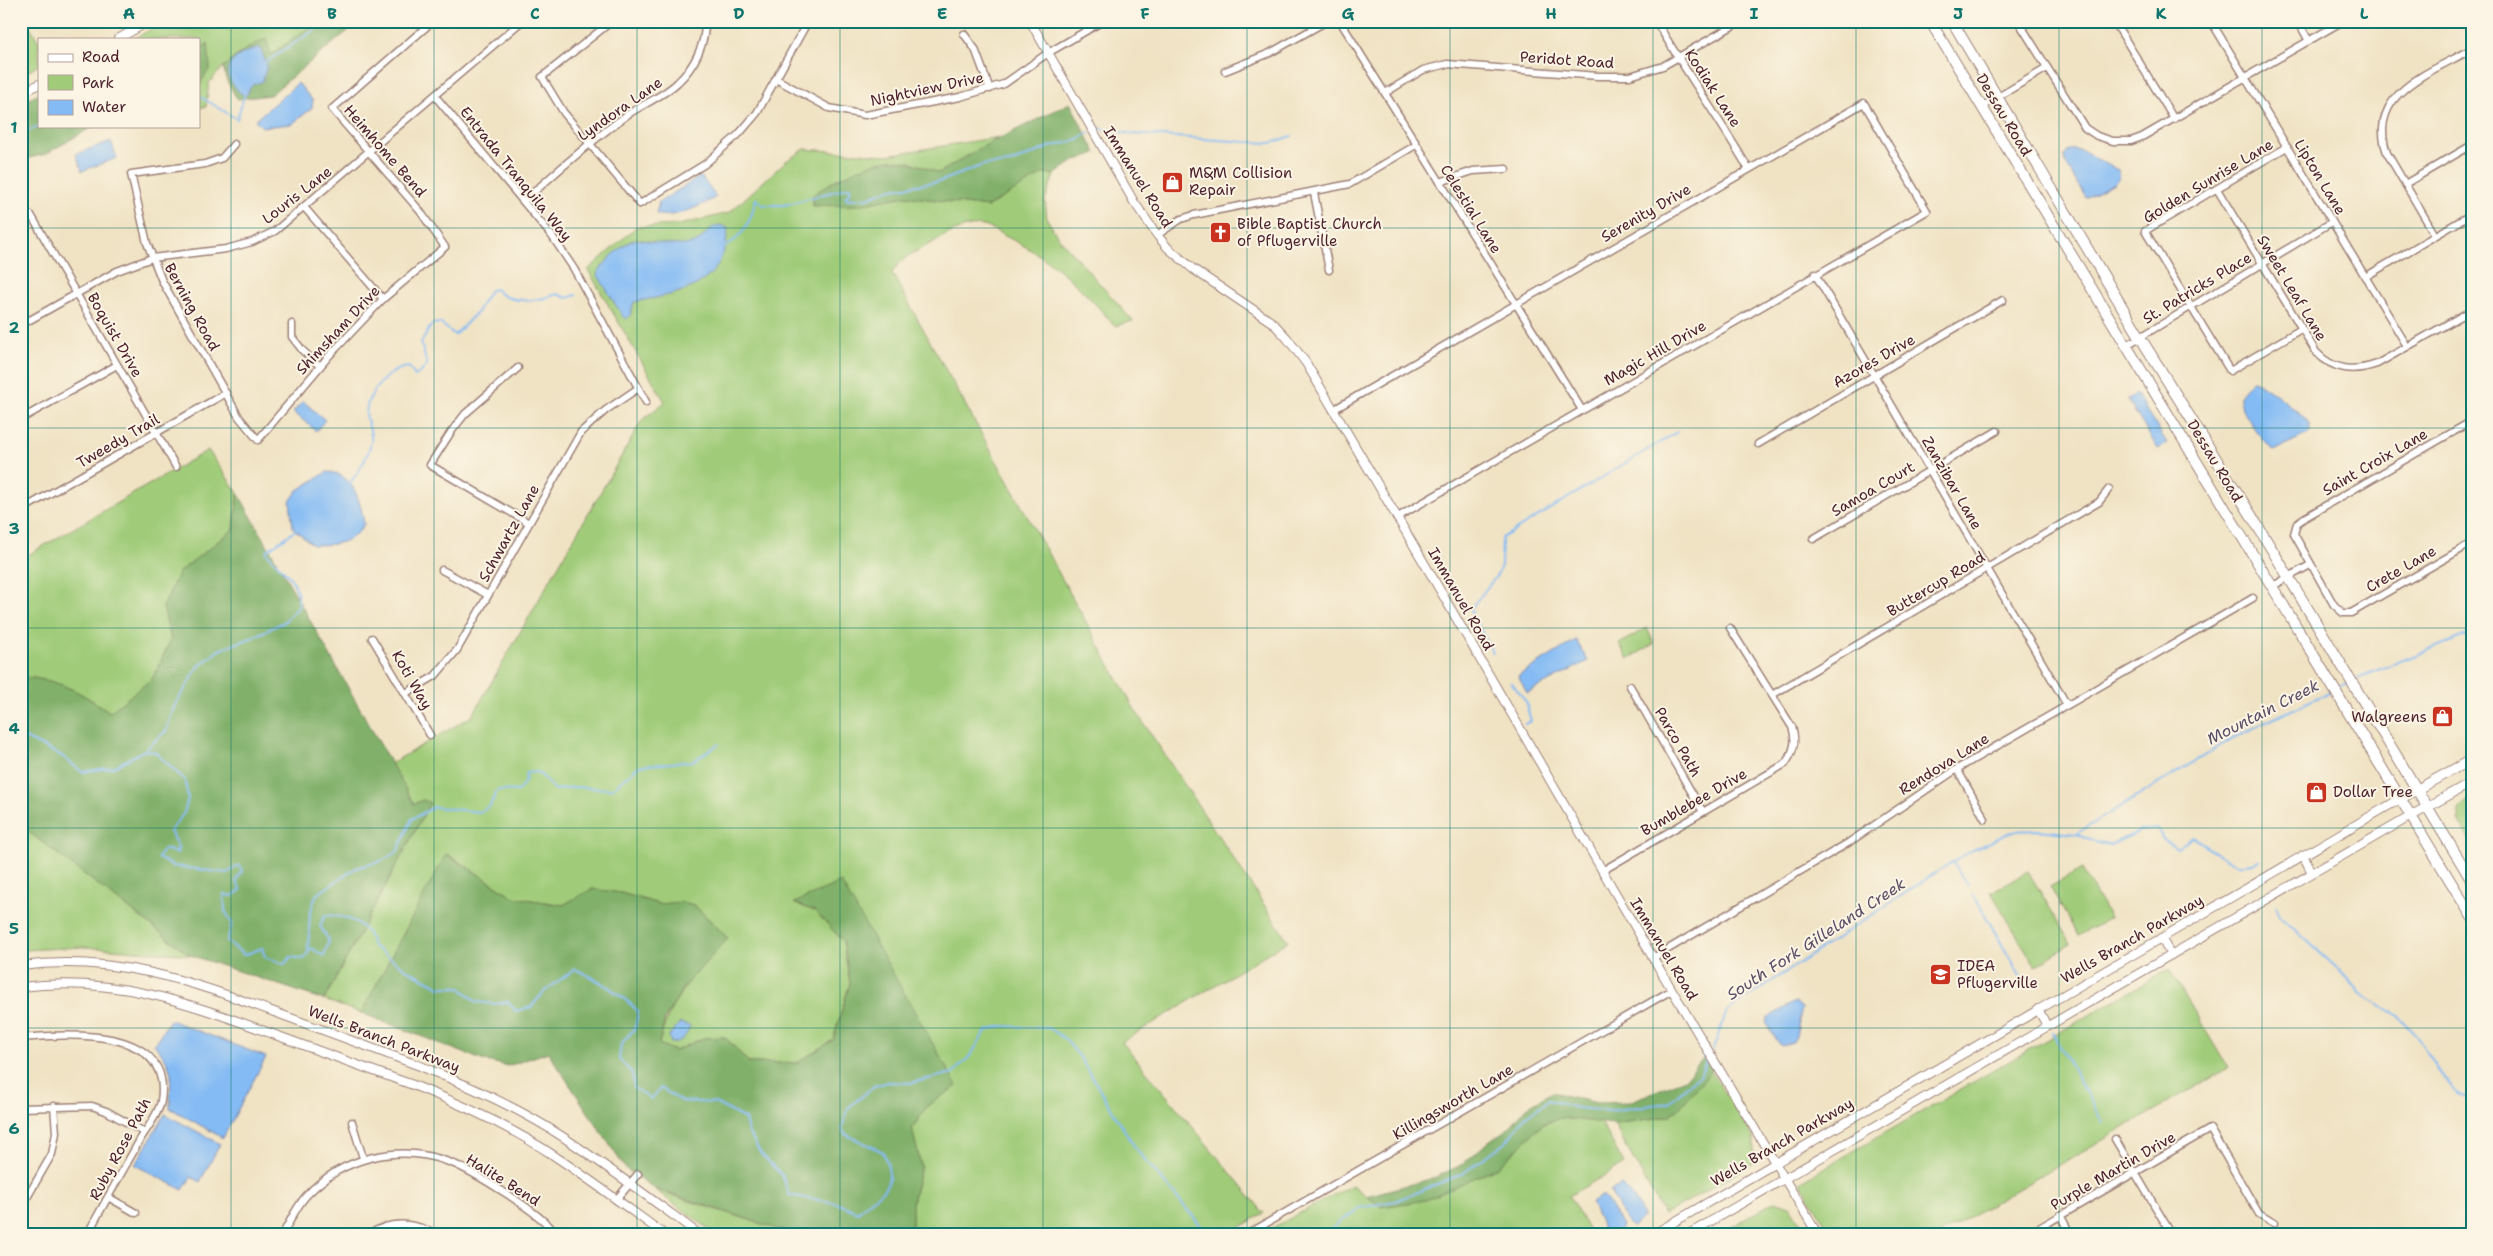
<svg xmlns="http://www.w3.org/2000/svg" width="2493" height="1256" font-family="'Shantell Sans',sans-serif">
  <rect width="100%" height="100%" fill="#fcf5e5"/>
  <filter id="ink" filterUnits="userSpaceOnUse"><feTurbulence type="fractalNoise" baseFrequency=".02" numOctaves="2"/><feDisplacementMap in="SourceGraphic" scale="10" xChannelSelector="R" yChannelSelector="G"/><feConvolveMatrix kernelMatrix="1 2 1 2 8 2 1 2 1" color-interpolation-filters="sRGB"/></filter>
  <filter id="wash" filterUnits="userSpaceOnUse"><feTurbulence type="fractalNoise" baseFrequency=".0096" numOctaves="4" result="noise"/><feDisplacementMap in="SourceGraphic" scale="20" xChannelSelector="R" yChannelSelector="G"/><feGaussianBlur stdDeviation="1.12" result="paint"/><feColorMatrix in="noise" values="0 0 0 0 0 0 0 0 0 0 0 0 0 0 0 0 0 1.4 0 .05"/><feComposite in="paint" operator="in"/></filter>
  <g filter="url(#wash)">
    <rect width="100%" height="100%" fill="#f0e3c4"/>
    <g fill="#a0cc79" stroke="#757652">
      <path d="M21 21H27L39 42V65L21 76Z"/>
      <path d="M164 21H318L271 55 266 39 223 67 209 83 206 107H199V85L201 83 208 44 199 50V39H134Z"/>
      <path d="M999 137 939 173 911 162 890 160 838 178 812 196 813 206 906 196 987 207 1045 172 1054 175 1045 200 1047 219 1058 237 1133 321 1115 326C1082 288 1053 259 1007 237 1000 234 991 227 983 226 965 223 946 235 930 244 914 253 902 257 892 273L1135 710 1288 941 1122 1042 1264 1213 1227 1235H912V1202L921 1166 912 1129 927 1106 841 882 795 904 815 911 843 941 850 983 833 1040 797 1063H749L725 1037 703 1038 675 1051 659 1044C670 996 696 973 728 938L694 905 681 902 659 904 621 893 592 889 563 905 514 897 447 854 361 1013 324 1000 430 803 423 800 414 804 390 764 472 716 642 420 665 402 588 270 636 227 679 225 729 213 786 161 805 149 887 155Z"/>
      <path d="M208 450 238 493 234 529 179 572 163 607 171 639 153 678 110 712C80 692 59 679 21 677V559Z"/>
      <path d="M1647 628 1654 644 1628 659 1619 644Z"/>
      <path d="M2472 798V844L2459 822V809Z"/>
      <path d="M21 826 190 955 84 947 25 950 21 942Z"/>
      <path d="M2082 869 2110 918 2078 936 2050 887Z"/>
      <path d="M2028 871 2071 944 2035 966 1991 892Z"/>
      <path d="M2169 969 2228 1068 1938 1235H1832L1800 1182Z"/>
      <path d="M1711 1071 1754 1138V1163L1664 1215 1614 1124 1669 1116 1680 1107Z"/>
      <path d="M1560 1118 1601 1122 1624 1164 1569 1196 1592 1235H1259L1352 1185 1382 1207 1498 1167 1543 1124Z"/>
      <path d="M655 1190 796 1235H717Z"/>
      <path d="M1775 1201 1790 1206 1808 1235H1718Z"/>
    </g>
    <g fill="#80b069" stroke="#65684a">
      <path d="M318 21H360L270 95 237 99 227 81 223 67 246 49 266 38 271 55Z"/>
      <path d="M208 43 210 68 199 85V50Z"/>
      <path d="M39 93V126H94L46 154 21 160V104Z"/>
      <path d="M1070 103 1096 153 1074 161 1054 175 1045 173 987 207 906 196 859 205 813 206 812 196C827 183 871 160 891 160 909 160 924 167 939 173L984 146Z"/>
      <path d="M238 493 414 804 423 800 430 803 324 1000 190 955 21 826V677C60 679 79 692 110 712L153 678 171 639 163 607 179 572 234 529Z"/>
      <path d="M446 854 514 897 563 905 592 889 621 893 659 904 681 902 694 905 728 938 683 988 665 1019 659 1044 675 1051 703 1038 725 1037 749 1063H797L833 1040 850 983 843 941 815 911 794 903 841 882 957 1086 927 1106 912 1129 921 1166 912 1202V1235H796L655 1189 625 1168 548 1052 508 1066 482 1060 361 1013Z"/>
      <path d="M1706 1055 1714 1067 1711 1072 1680 1107 1669 1116 1614 1124 1560 1118 1543 1124 1498 1167 1426 1200 1382 1207 1366 1196 1434 1178 1463 1164 1489 1141 1509 1128 1527 1107 1552 1092 1597 1103 1629 1102 1685 1079Z"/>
    </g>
    <g fill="#84bbf4" stroke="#676d90">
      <path d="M260 47 267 66 262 82C253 83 250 86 247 95L241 94C237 89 231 83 229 78 222 60 247 51 260 47Z"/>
      <path d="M298 83 313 101 312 108 292 124 262 127 255 120Z"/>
      <path d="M111 141 117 158 82 171 76 154Z"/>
      <path d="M2069 150H2080L2118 170 2120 177 2114 183 2086 198 2067 166 2064 157Z"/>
      <path d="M701 176 716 197C702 206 672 220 656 214L659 202Z"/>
      <path d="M720 225 728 228C724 288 682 293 634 302L630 316 626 319 623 317 597 274C605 262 621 244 636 239 651 241 686 250 698 241 706 235 709 227 720 225Z"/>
      <path d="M2252 381C2263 381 2301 414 2310 423V433L2274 450C2264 444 2238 409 2240 397 2241 390 2247 386 2252 381Z"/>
      <path d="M2136 394 2167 443 2158 449 2127 399Z"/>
      <path d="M303 401 325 420 316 431 293 412Z"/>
      <path d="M327 472C353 472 361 502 364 524 353 544 334 545 313 545L293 528 290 501 298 490Z"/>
      <path d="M1576 640 1588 661 1527 693 1518 676Z"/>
      <path d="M1795 1002 1802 1008 1796 1036 1793 1043 1781 1046 1766 1024 1767 1018Z"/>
      <path d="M170 1020 266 1057 223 1138 170 1108 171 1073 166 1060 154 1044Z"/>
      <path d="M680 1023 690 1026C687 1035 682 1043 671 1043L669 1036Z"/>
      <path d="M165 1114 220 1144 200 1182 191 1177 183 1190 135 1165Z"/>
      <path d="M1621 1185C1631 1192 1640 1206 1643 1217L1633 1227 1628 1224 1610 1191Z"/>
      <path d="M1601 1196H1604L1622 1225 1619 1235H1606L1591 1203Z"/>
    </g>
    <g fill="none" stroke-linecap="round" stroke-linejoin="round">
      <g stroke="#84bbf4" stroke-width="2">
        <path d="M263 64 328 21"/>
        <path d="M199 96 237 119 245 93"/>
        <path d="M1096 128 1132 134 1247 142 1272 143 1292 136"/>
        <path d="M21 134 39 126"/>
        <path d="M725 247C745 235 751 220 756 199L763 205H784L850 187V193L845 197 848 199 867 198 887 190 941 181 983 165 1010 163 1052 146 1078 140 1090 132"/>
        <path d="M349 484C358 473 368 457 371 443 373 432 366 422 366 412 368 392 389 368 409 367L415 376 421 372 427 365 421 343 432 324 440 323 455 335 477 312 490 290 495 289C509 305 539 301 557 294L567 298 576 295"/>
        <path d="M1493 653 1472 614 1471 608 1498 574 1501 565 1502 538 1677 432"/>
        <path d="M2355 679 2472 633"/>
        <path d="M1511 682 1525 700 1531 721 1525 724"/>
        <path d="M2337 687 2349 682"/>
        <path d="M21 736 62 756 82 772 114 767 145 750 155 752 185 780 188 799 184 813 170 831 178 848 177 853 164 849 158 858 173 866 227 873 239 865 242 871 236 881 241 890 232 896 224 894 225 911 232 923 227 941 244 955 262 948 265 957 284 964 291 957 304 959 311 948 324 956 329 941 320 926 325 915C348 916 367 922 373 946L406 969 440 987H459L477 1002 494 1004 508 1002 516 1011 531 1007 545 991 575 969C599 980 619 992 638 1011L635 1028 621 1044 619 1059 632 1073 634 1088 651 1099 661 1088 681 1101 715 1103 745 1119 748 1132 761 1154 782 1175 789 1195 836 1203 858 1212C881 1189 899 1190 883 1152L845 1134 842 1129 848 1108 874 1086 888 1082 911 1083 953 1073 970 1056 986 1031 1001 1026 1049 1028 1065 1039 1079 1056 1136 1149 1201 1226 1217 1235"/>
        <path d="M145 750 166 731 174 707 198 667 219 650 251 638 284 622 299 606C297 573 283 575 266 551L296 530"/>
        <path d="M2076 834 2233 738 2331 691"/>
        <path d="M1953 863 1968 886"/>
        <path d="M1973 894 2023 981"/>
        <path d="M2276 906 2280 916 2339 970 2360 993 2397 1015 2417 1037 2443 1077 2459 1094 2472 1099"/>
        <path d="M308 950 310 913 316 895 356 868 381 861 397 852 412 819 434 807 480 812 490 806 497 790 518 791 525 782 526 773 538 772 555 790 575 787 612 789 639 766 693 761 719 744"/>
        <path d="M2052 1032 2103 1123"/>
        <path d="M1712 1052 1727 1011 1952 862 1973 850 2013 831 2038 830 2076 834 2087 839 2111 845 2140 831 2157 829 2165 841 2177 848 2193 837C2217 850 2231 874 2259 860"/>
        <path d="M1702 1054 1706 1062"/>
        <path d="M1323 1235 1359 1208 1395 1201 1462 1174 1506 1142 1525 1117 1549 1100 1577 1108 1609 1111 1668 1103 1700 1075 1709 1056"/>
      </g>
    </g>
  </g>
  <g filter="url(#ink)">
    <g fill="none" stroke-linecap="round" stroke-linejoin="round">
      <defs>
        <g id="minor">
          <path d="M129 21 134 30"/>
          <path d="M612 21 542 77 564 113 640 204 705 164 739 134 757 113 808 21"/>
          <path d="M1340 21 1582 410"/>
          <path d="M1656 21C1685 71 1719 118 1748 168"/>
          <path d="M2018 21 2085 128 2097 136 2113 141H2131L2142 137 2343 21"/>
          <path d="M2114 21 2174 119"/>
          <path d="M2211 21 2407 346"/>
          <path d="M2298 21 2309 41"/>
          <path d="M964 34 975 49 990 89"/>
          <path d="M1225 71 1270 53 1327 21"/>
          <path d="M776 79 829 108 865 115 960 97 1004 84 1048 53 1103 21"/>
          <path d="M1385 93 1423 70 1447 64 1598 76H1630L1663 66 1741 21"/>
          <path d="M435 96 552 236 574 269 646 402"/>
          <path d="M1981 107 2047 68"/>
          <path d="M234 144 222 158 205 164 131 174 147 243 162 281 239 417 258 440 328 357 383 299 445 247 420 211 332 109 433 21"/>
          <path d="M2287 147 2145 231 2230 371 2301 329"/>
          <path d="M1440 182 1473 171 1506 169"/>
          <path d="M2405 184 2472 145"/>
          <path d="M2217 189 2316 352C2334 371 2354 372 2377 364L2472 310"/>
          <path d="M1314 193 1329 270"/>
          <path d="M524 201C557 171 591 141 627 115 643 104 664 96 678 82 694 67 706 44 705 21"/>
          <path d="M304 207 383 299"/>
          <path d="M21 223 31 215 176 467"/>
          <path d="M1157 235 1181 219 1194 215 1350 184 1416 145"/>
          <path d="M2435 235 2387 153C2366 93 2430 73 2472 49"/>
          <path d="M1815 274 2067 705"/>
          <path d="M2365 277 2472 214"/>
          <path d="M292 324V337L303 351 320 366"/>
          <path d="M21 325 117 271 152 258 226 249 252 242 275 231 522 21"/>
          <path d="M2127 345 2332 222"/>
          <path d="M518 368 465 414 451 432 430 465 529 523"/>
          <path d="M1333 410 1864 103 1927 211 1396 518"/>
          <path d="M21 419 117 365"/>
          <path d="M2472 421 2304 518 2297 523 2294 534 2334 605 2343 613H2351L2472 543"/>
          <path d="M1758 444 2003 300"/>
          <path d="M21 510 226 393"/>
          <path d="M1813 539 1997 431"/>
          <path d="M442 570 488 595"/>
          <path d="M2273 586 2310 565"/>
          <path d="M372 638 430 735"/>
          <path d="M1630 686 1703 812"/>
          <path d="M406 693 435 676 457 650 581 432 606 410 637 389"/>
          <path d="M1772 695 2099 502 2109 489"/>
          <path d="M1957 769 1985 819"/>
          <path d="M1602 871 1785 764C1794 752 1797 741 1792 727L1730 628"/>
          <path d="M1653 958 1848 843 1957 769 2253 598"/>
          <path d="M21 1038C68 1034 173 1025 161 1101 159 1113 148 1127 141 1138 123 1170 105 1202 87 1235"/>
          <path d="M21 1108 92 1106 106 1111 144 1132"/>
          <path d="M352 1122 363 1158"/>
          <path d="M2115 1139 2172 1235"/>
          <path d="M108 1197 136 1213"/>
          <path d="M616 1200 638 1174"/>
          <path d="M21 1208 52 1154 56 1133 54 1106"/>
          <path d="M2060 1215 2071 1235"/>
          <path d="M282 1235C290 1222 296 1207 306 1196 342 1157 399 1143 449 1162 466 1168 483 1179 499 1189 520 1202 541 1216 558 1235"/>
          <path d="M368 1235C392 1219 414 1223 439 1235"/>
          <path d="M1246 1235 1672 990"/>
          <path d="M2027 1235 2210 1129 2259 1214 2274 1223"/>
        </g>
        <g id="tertiary">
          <path d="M1030 21 1134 202 1157 235 1168 248 1193 269 1273 323 1287 338 1306 363 1430 573 1653 958 1818 1235"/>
          <path d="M118 39 149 21"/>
          <path d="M21 94 39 84"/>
          <path d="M2303 855 2312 873"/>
          <path d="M2161 938 2171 955"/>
          <path d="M21 966C114 953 192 982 277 1013 325 1031 372 1048 420 1066 470 1086 519 1108 563 1137 610 1168 655 1202 700 1235"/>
          <path d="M21 987C112 975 186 1002 270 1033 317 1050 365 1068 413 1085 461 1104 509 1126 553 1155 591 1180 628 1208 665 1235"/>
          <path d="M2038 1009 2047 1026"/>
          <path d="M1652 1235 2400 799"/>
          <path d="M1687 1235 2411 816"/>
        </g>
        <g id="secondary">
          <path d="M2400 799 2472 759"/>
          <path d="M2411 816 2472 782"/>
        </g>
        <g id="primary">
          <path d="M1930 21 2472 917"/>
          <path d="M1952 21 2140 337 2251 515 2472 881"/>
        </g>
      </defs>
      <use href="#minor" stroke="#9d8178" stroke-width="9"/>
      <use href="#tertiary" stroke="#9d8178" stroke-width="10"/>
      <use href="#secondary" stroke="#9d8178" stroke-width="11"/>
      <use href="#primary" stroke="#9d8178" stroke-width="12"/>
      <use href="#minor" stroke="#fff" stroke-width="6"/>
      <use href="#tertiary" stroke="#fff" stroke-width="8"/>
      <use href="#secondary" stroke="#fff" stroke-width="9"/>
      <use href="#primary" stroke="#fff" stroke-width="10"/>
    </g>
  </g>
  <path fill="none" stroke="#0f766e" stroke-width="1" stroke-opacity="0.55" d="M231 21V1235M434 21V1235M637 21V1235M840 21V1235M1043 21V1235M1247 21V1235M1450 21V1235M1653 21V1235M1856 21V1235M2059 21V1235M2262 21V1235M21 228H2472M21 428H2472M21 628H2472M21 828H2472M21 1028H2472"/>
  <defs>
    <symbol id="shop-square" viewBox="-11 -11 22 22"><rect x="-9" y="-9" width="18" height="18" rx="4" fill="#c8321e" stroke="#fcf5e5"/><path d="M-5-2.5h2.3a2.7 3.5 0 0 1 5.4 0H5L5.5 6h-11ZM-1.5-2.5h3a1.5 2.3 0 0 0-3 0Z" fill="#fff"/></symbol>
    <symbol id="church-square" viewBox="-11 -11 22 22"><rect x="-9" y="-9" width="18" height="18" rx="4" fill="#c8321e" stroke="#fcf5e5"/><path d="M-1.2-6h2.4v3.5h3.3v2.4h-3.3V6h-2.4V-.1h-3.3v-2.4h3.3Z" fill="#fff"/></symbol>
    <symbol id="school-square" viewBox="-11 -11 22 22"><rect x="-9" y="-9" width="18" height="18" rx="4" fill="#c8321e" stroke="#fcf5e5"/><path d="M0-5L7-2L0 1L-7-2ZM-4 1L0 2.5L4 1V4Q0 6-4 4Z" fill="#fff"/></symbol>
  </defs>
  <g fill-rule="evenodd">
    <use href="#shop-square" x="1160" y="170" width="25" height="25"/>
    <use href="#church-square" x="1208" y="220" width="25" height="25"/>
    <use href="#shop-square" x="2430" y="704" width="25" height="25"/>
    <use href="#shop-square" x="2304" y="780" width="25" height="25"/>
    <use href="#school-square" x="1928" y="962" width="25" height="25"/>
  </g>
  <g text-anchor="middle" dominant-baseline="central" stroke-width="4" stroke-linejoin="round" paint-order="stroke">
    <g font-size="15" fill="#4a1f2b" stroke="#fcf5e5">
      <text transform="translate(1567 60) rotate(4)">Peridot Road</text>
      <text transform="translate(1713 88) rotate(57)">Kodiak Lane</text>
      <text transform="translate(927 89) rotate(-12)">Nightview Drive</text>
      <text transform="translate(620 109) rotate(-35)">Lyndora Lane</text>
      <text transform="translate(2004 115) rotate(59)">Dessau Road</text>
      <text transform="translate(385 151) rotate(49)">Heimhome Bend</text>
      <text transform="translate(516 174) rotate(51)">Entrada Tranquila Way</text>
      <text transform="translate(1138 177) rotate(58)">Immanuel Road</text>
      <text transform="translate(2320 177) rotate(59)">Lipton Lane</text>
      <text transform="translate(2208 181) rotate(-31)">Golden Sunrise Lane</text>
      <text transform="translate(297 195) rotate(-38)">Louris Lane</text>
      <text transform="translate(1471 209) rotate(58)">Celestial Lane</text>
      <text transform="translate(1646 213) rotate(-30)">Serenity Drive</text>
      <text transform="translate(2197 288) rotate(-31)">St. Patricks Place</text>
      <text transform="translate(2292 288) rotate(59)">Sweet Leaf Lane</text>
      <text transform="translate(192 307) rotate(61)">Berning Road</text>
      <text transform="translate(338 330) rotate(-47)">Shimsham Drive</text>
      <text transform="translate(115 335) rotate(60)">Boquist Drive</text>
      <text transform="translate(1655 353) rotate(-30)">Magic Hill Drive</text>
      <text transform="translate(1874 361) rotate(-30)">Azores Drive</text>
      <text transform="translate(118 441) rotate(-30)">Tweedy Trail</text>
      <text transform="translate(2215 461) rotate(59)">Dessau Road</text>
      <text transform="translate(2375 462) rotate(-30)">Saint Croix Lane</text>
      <text transform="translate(1952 483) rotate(60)">Zanzibar Lane</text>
      <text transform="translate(1873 489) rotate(-30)">Samoa Court</text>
      <text transform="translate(509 533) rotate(-61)">Schwartz Lane</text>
      <text transform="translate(2401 569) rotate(-30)">Crete Lane</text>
      <text transform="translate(1936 584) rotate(-31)">Buttercup Road</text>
      <text transform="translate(1461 599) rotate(60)">Immanuel Road</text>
      <text transform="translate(412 680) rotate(60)">Koti Way</text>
      <text transform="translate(1678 742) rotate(60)">Parco Path</text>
      <text transform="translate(1944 764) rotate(-32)">Rendova Lane</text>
      <text transform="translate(1694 802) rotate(-30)">Bumblebee Drive</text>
      <text transform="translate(2132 939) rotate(-30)">Wells Branch Parkway</text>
      <text transform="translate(1664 949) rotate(59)">Immanuel Road</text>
      <text transform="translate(384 1039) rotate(21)">Wells Branch Parkway</text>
      <text transform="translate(1453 1102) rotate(-30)">Killingsworth Lane</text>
      <text transform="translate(1782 1142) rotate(-30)">Wells Branch Parkway</text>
      <text transform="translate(120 1149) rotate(-62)">Ruby Rose Path</text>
      <text transform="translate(2113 1171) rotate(-30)">Purple Martin Drive</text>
      <text transform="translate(503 1180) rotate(32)">Halite Bend</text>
    </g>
    <g font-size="15" fill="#4a1f2b" stroke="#fcf5e5" text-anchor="start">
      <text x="1189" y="173">M&amp;M Collision<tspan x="1189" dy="17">Repair</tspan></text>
      <text x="1237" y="224">Bible Baptist Church<tspan x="1237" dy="17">of Pflugerville</tspan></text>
      <text x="2427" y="717" text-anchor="end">Walgreens</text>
      <text x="2333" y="792">Dollar Tree</text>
      <text x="1957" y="966">IDEA<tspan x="1957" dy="17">Pflugerville</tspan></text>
    </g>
    <g font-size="16" font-style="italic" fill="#5b4e67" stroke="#fcf5e5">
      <text transform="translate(2263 712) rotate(-27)">Mountain Creek</text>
      <text transform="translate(1816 939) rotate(-33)">South Fork Gilleland Creek</text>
    </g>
  </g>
  <rect width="2493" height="1256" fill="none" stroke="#fcf5e5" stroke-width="55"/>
  <rect x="38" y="38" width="162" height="90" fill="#fcf5e5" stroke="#b59f9b"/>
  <rect x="48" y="54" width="25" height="8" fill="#ffffff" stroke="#b59f9b"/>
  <text x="82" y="62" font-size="15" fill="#4a1f2b">Road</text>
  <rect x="48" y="75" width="25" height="15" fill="#a0cc79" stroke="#b59f9b"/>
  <text x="82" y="88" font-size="15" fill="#4a1f2b">Park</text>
  <rect x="48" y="100" width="25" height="15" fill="#84bbf4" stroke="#b59f9b"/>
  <text x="82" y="112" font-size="15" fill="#4a1f2b">Water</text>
  <rect x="28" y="28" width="2438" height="1200" fill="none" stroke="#0f766e" stroke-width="2"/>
  <g font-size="16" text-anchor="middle" font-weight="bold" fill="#0f766e">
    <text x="129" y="19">A</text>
    <text x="332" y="19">B</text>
    <text x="535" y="19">C</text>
    <text x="739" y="19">D</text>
    <text x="942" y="19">E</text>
    <text x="1145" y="19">F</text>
    <text x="1348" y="19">G</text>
    <text x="1551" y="19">H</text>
    <text x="1754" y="19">I</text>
    <text x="1958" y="19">J</text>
    <text x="2161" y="19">K</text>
    <text x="2364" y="19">L</text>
    <text x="14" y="133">1</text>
    <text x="14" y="333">2</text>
    <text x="14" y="534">3</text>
    <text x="14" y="734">4</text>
    <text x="14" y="934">5</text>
    <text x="14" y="1134">6</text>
  </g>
</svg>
